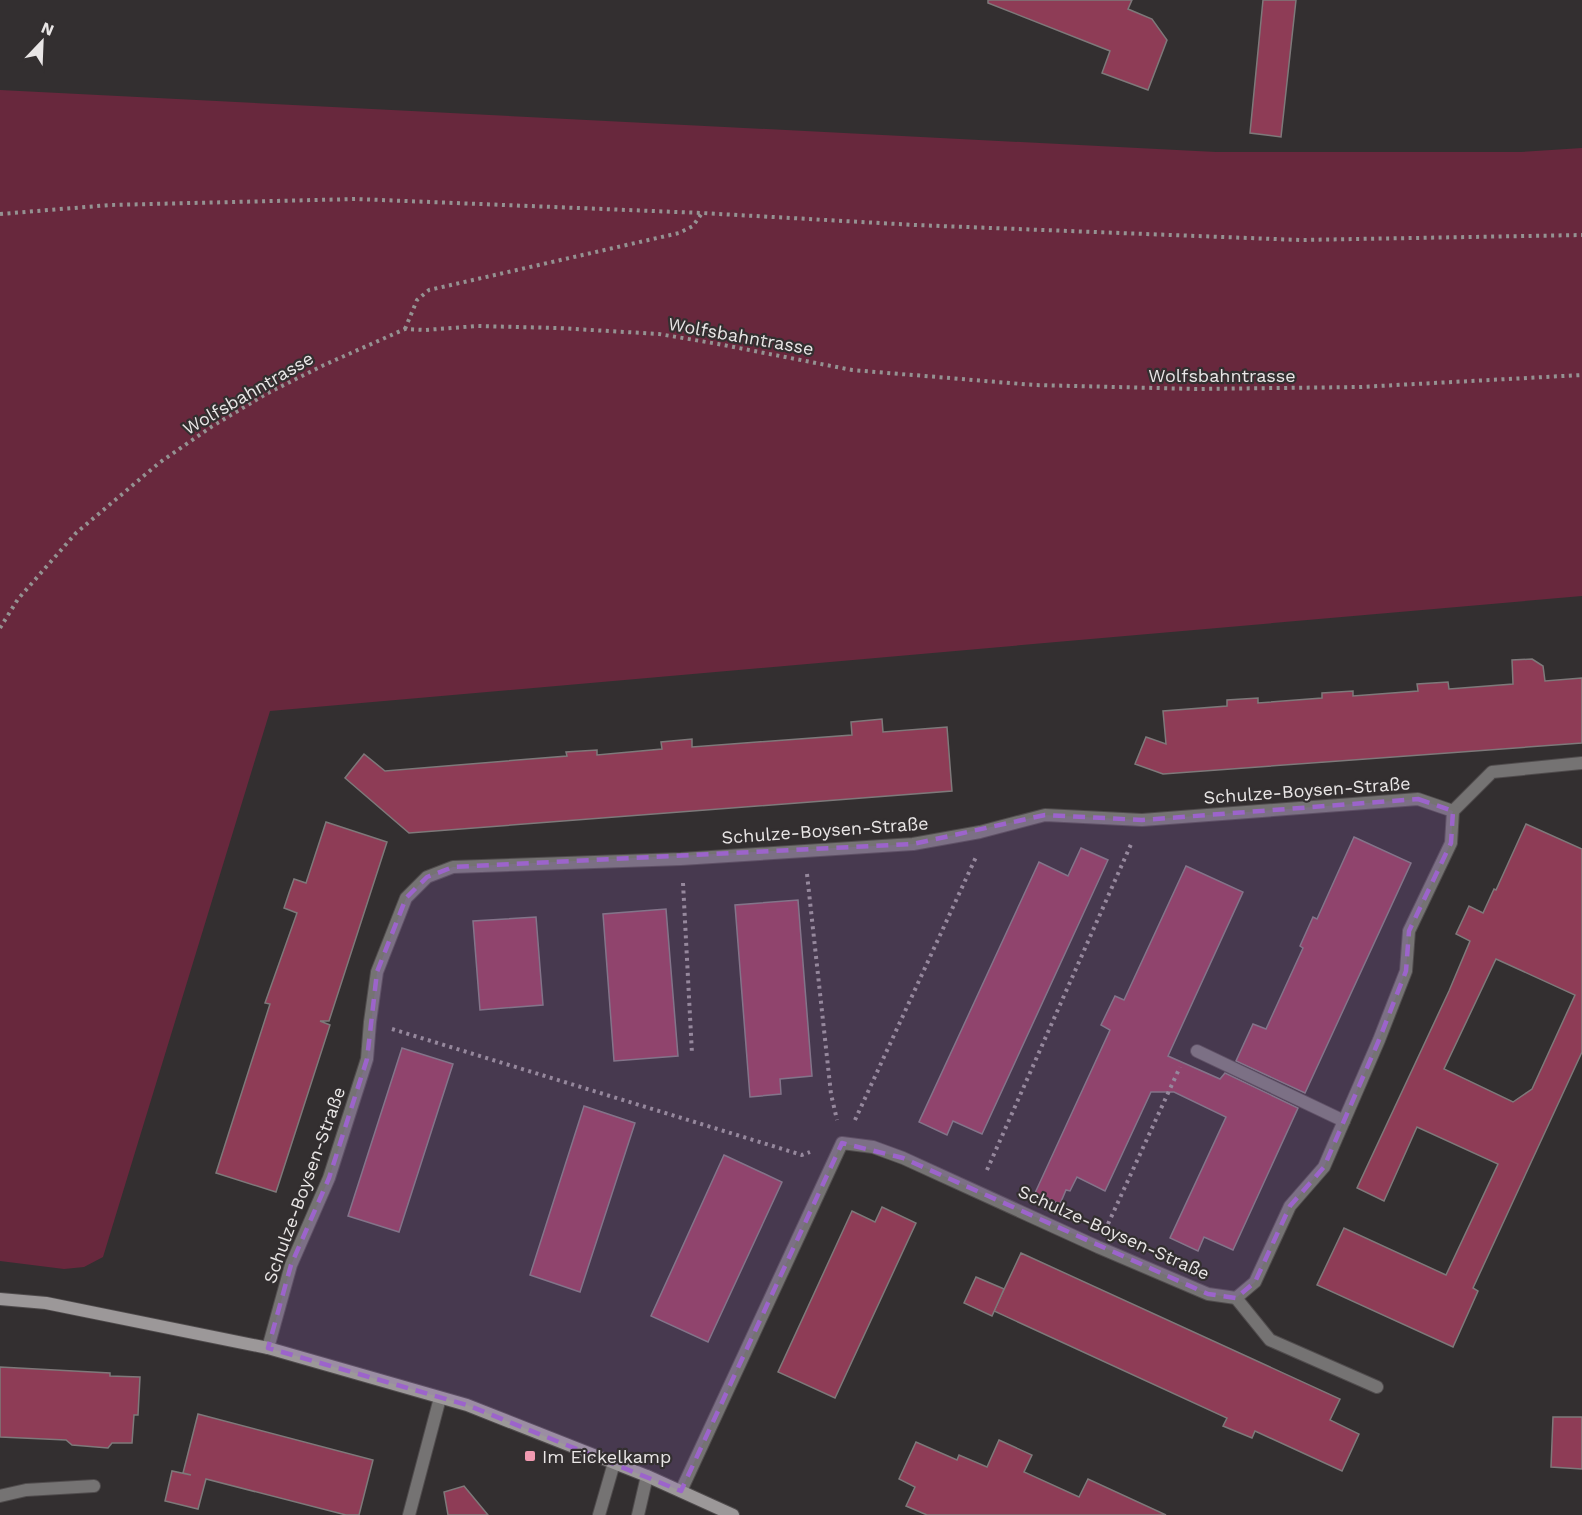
<svg xmlns="http://www.w3.org/2000/svg" width="1582" height="1515" font-family="'Work Sans',sans-serif">
  <rect width="100%" height="100%" fill="#332f30"/>
  <path fill="#68283d" d="M0 90 1216 152H1521L1582 148V596L270 711 103 1257 84 1267 64 1269 0 1261Z"/>
  <g fill="#8e3c56" stroke="#7e797a" stroke-width="1.5" fill-rule="evenodd">
    <path d="M988 0H1132L1128 9 1152 19 1167 40 1148 90 1102 73 1110 51 988 3Z"/>
    <path d="M1263 0H1296L1281 137 1250 133Z"/>
    <path d="M1532 659 1543 666 1545 681 1582 678V743L1163 774 1135 764 1146 737 1166 744 1163 711 1227 706V700L1258 698V703L1322 698V693L1353 691V696L1418 691 1417 684 1448 682 1449 689 1513 684 1512 660Z"/>
    <path d="M882 719 883 732 947 727 952 791 409 833 345 778 364 754 385 771 567 756 566 752 597 750V755L662 749 661 742 692 739V747L852 735 851 722Z"/>
    <path d="M326 822 387 842 329 1021H320L330 1025 276 1192 216 1173 270 1004 265 1003 297 913 284 908 289 893 294 879 306 883Z"/>
    <path d="M1526 824 1582 849V1052L1473 1288 1478 1291 1453 1347 1317 1285 1344 1228 1446 1275 1498 1164 1417 1127 1384 1201 1357 1188 1449 991 1470 941 1456 934 1469 906 1483 913 1494 889 1496 890ZM1496 959 1575 995 1532 1089 1513 1102 1444 1069Z"/>
    <path d="M1354 837 1411 863 1305 1093 1236 1061 1253 1024 1266 1029 1303 948 1300 946 1313 917 1317 919Z"/>
    <path d="M1081 848 1108 860 982 1134 953 1121 947 1135 919 1122 1039 862 1068 876Z"/>
    <path d="M1186 866 1243 892 1168 1056 1220 1079 1225 1073 1298 1108 1233 1250 1204 1237 1198 1251 1170 1238 1226 1117 1174 1092H1151L1105 1191 1077 1177 1070 1191 1066 1190 1060 1204 1035 1193 1110 1030 1101 1025 1115 996 1124 1000Z"/>
    <path d="M798 900 812 1076 780 1079 781 1094 750 1097 735 905Z"/>
    <path d="M666 909 678 1056 614 1061 603 914Z"/>
    <path d="M536 917 543 1005 480 1010 473 921Z"/>
    <path d="M402 1048 453 1064 399 1232 348 1216Z"/>
    <path d="M584 1106 635 1123 580 1292 530 1275Z"/>
    <path d="M724 1155 782 1182 708 1342 651 1316Z"/>
    <path d="M882 1207 916 1223 835 1398 778 1372 852 1211 875 1222Z"/>
    <path d="M1021 1253 1340 1399 1330 1420 1359 1434 1342 1471 1255 1431 1252 1438 1223 1426 1227 1418 994 1311Z"/>
    <path d="M976 1277 1004 1289 992 1316 964 1303Z"/>
    <path d="M0 1367 110 1373V1376L140 1377 138 1415H134L132 1443H112L108 1448 72 1445 66 1440 0 1437Z"/>
    <path d="M198 1414 373 1460 359 1515H346L206 1479 198 1509 165 1501 172 1471 191 1475 183 1473Z"/>
    <path d="M1553 1417H1582V1469L1551 1467Z"/>
    <path d="M999 1440 1032 1455 1024 1472 1079 1497 1088 1479 1166 1515H927L906 1506 915 1487 899 1479 916 1442 957 1460 959 1455 987 1467Z"/>
    <path d="M464 1486 488 1515H448L444 1492Z"/>
  </g>
  <g fill="none" stroke-linecap="round" stroke-linejoin="round">
    <defs>
      <g id="lane">
        <path d="M1453 811 1492 772 1582 763"/>
        <path d="M1197 1051 1344 1121"/>
        <path d="M1236 1298 1270 1340 1377 1387"/>
        <path d="M0 1496 26 1490 94 1486"/>
        <path d="M409 1515 440 1398"/>
        <path d="M599 1515 614 1463"/>
      </g>
      <g id="street">
        <path d="M268 1348 291 1265 329 1178 367 1059 370 1022 377 972 406 898 427 877 453 867 681 859 913 844 980 832 1045 815 1142 820 1418 799 1453 811 1451 843 1409 931 1406 971 1379 1040 1324 1167 1290 1206 1255 1282 1236 1298 1208 1294 1098 1247 903 1158 873 1147 842 1143 681 1491"/>
        <path d="M638 1515 647 1476"/>
      </g>
      <path id="secondary" d="M0 1299 46 1303 268 1348 467 1405 647 1476 733 1515"/>
    </defs>
    <use href="#lane" stroke="#504c4d" stroke-width="14"/>
    <use href="#street" stroke="#504c4d" stroke-width="14"/>
    <use href="#secondary" stroke="#504c4d" stroke-width="14"/>
    <g stroke="#959292" stroke-width="4" stroke-dasharray="3 4.5" stroke-linecap="butt">
      <path d="M0 214 110 205 356 199 702 213 915 225 1300 240 1582 235"/>
      <path d="M405 329 417 300 429 290 679 233 693 226 702 213"/>
      <path d="M0 628 18 599 76 533 159 463 211 427 266 394 324 365 405 329 425 330 478 326 558 328 659 334 718 344 852 370 1034 385 1196 389 1360 387 1582 375"/>
      <path d="M807 874 831 1094 837 1120"/>
      <path d="M683 883 692 1054"/>
      <path d="M392 1029 802 1155 810 1152"/>
      <path d="M855 1120 976 857"/>
      <path d="M987 1170 1132 842"/>
      <path d="M1108 1224 1180 1067"/>
    </g>
    <use href="#lane" stroke="#757373" stroke-width="12"/>
    <use href="#street" stroke="#757373" stroke-width="12"/>
    <use href="#secondary" stroke="#9c9899" stroke-width="12"/>
  </g>
  <path fill="#9c64cb" fill-opacity="0.2" stroke="#9c64cb" stroke-width="4.5" stroke-dasharray="12 8" stroke-linejoin="round" d="M1418 799 1453 811 1451 843 1409 931 1406 971 1379 1040 1324 1167 1290 1206 1255 1282 1236 1298 1208 1294 903 1158 842 1143 681 1491 467 1405 268 1348 291 1265 329 1178 367 1059 377 972 406 898 427 877 453 867 913 844 1045 815 1142 820Z"/>
  <rect fill="#f19ab1" stroke="#332f30" stroke-width="2" x="524" y="1450" width="12" height="12" rx="3"/>
  <g text-anchor="middle" dominant-baseline="central" stroke-width="4.5" stroke-linejoin="round" paint-order="stroke">
    <g font-size="18" fill="#e9e6e6" stroke="#332f30">
      <text transform="translate(741 336) rotate(10)">Wolfsbahntrasse</text>
      <text x="1222" y="375">Wolfsbahntrasse</text>
      <text transform="translate(248 393) rotate(-30)">Wolfsbahntrasse</text>
      <text transform="translate(1307 790) rotate(-4)">Schulze-Boysen-Straße</text>
      <text transform="translate(825 830) rotate(-4)">Schulze-Boysen-Straße</text>
      <text transform="translate(304 1185) rotate(-70)">Schulze-Boysen-Straße</text>
      <text transform="translate(1114 1232) rotate(24)">Schulze-Boysen-Straße</text>
    </g>
    <g font-size="18" fill="#e9e6e6" stroke="#332f30" text-anchor="start">
      <text x="542" y="1456">Im Eickelkamp</text>
    </g>
  </g>
  <g transform="translate(42 42) rotate(23)" stroke="#332f30" stroke-width="4.5" paint-order="stroke">
  <path d="M0-4.5L10 22L0 15L-10 22Z" fill="#e9e6e6"/>
  <text y="-9" font-size="16" font-weight="bold" text-anchor="middle" fill="#e9e6e6">N</text>
  </g>
</svg>
